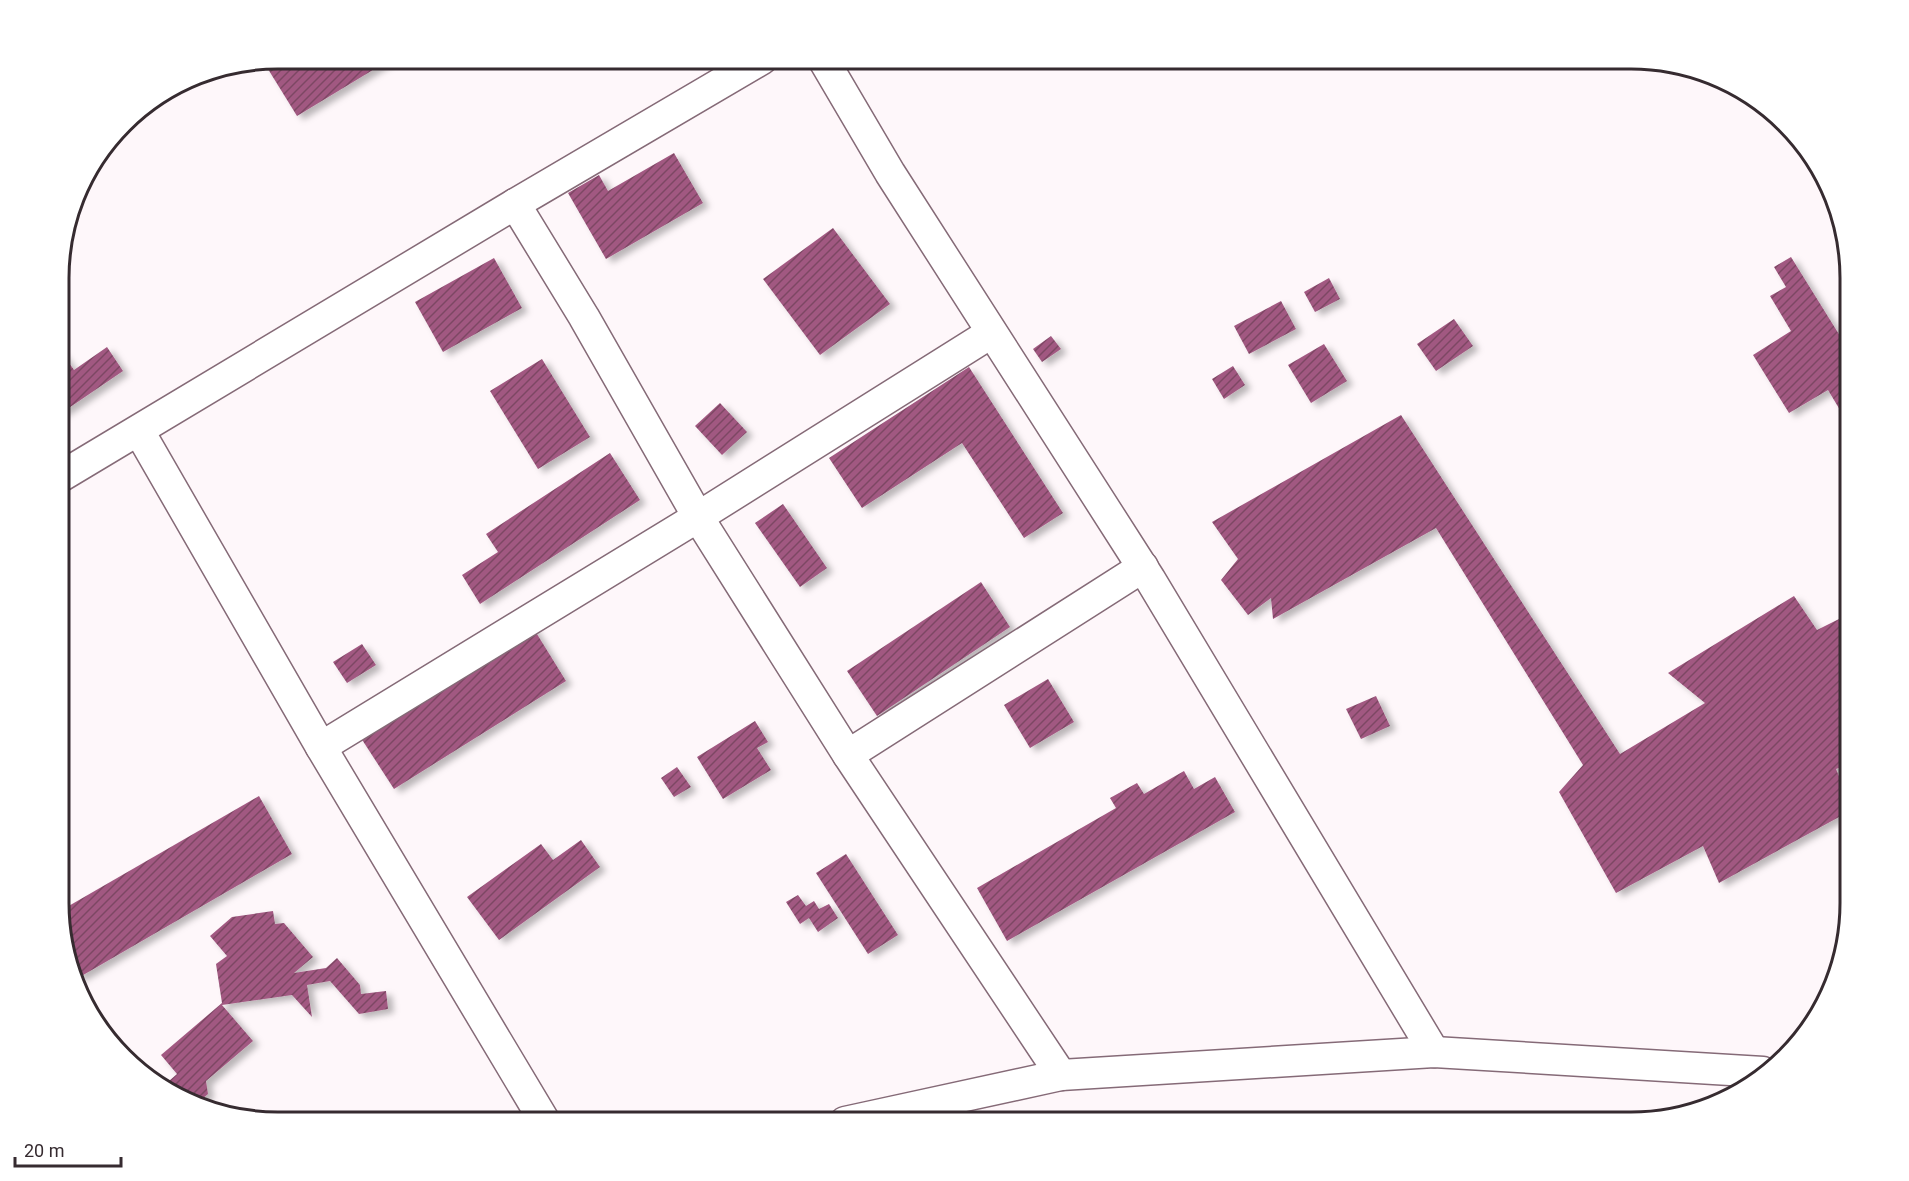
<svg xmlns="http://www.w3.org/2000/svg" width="1909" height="1181" font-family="Roboto,sans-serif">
  <defs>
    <pattern id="building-hatch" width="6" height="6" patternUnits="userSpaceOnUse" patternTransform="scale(1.5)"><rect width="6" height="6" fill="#a15981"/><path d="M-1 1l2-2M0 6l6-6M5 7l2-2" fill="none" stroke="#7d4664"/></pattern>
    <filter id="shadow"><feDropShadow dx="6" dy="4" stdDeviation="3" flood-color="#0004"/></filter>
  </defs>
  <rect width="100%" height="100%" fill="#fef7fa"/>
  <g fill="url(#building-hatch)" filter="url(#shadow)">
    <path d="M278 59H391L297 116 263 61Z"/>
    <path d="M705 59H728L711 69Z"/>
    <path d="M674 153 703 203 606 259 568 193 599 175 608 191Z"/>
    <path d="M833 228 890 304 820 355 763 279Z"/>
    <path d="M1791 257 1850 352V404L1840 410 1828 390 1789 413 1753 355 1791 331 1770 296 1786 287 1774 267Z"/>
    <path d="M494 258 522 308 443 352 415 302Z"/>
    <path d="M1329 278 1340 299 1315 312 1304 292Z"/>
    <path d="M1281 301 1296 329 1249 354 1234 326Z"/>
    <path d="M1454 319 1473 346 1436 371 1417 344Z"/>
    <path d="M1051 336 1061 349 1042 362 1033 349Z"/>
    <path d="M1324 344 1347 381 1311 403 1288 365Z"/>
    <path d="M107 347 123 371 60 414V350L74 370Z"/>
    <path d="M542 359 590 437 538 469 490 391Z"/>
    <path d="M1233 366 1245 385 1224 399 1212 379Z"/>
    <path d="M969 367 1063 513 1024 538 962 443 862 508 829 458Z"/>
    <path d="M720 403 747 432 722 455 695 426Z"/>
    <path d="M1401 415 1620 754 1705 703 1668 673 1794 596 1817 630 1839 619 1850 639V764L1836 769 1850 803V811L1719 883 1703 846 1616 893 1559 792 1583 765 1436 528 1273 619 1271 598 1248 615 1221 580 1238 559 1212 522Z"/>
    <path d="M610 453 640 500 480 604 462 575 498 552 486 534Z"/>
    <path d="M783 504 827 568 800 587 755 523Z"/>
    <path d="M981 582 1010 627 877 716 847 671Z"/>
    <path d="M532 626 566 681 394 789 359 735Z"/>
    <path d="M362 644 376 665 347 683 333 662Z"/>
    <path d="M1048 679 1074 722 1030 748 1004 705Z"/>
    <path d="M1376 696 1390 726 1361 739 1346 709Z"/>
    <path d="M755 721 768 742 757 748 771 770 723 799 697 757Z"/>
    <path d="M677 767 691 787 674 797 661 778Z"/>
    <path d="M1184 771 1194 789 1215 777 1235 812 1007 941 977 888 1116 808 1110 798 1137 783 1144 794Z"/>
    <path d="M259 796 292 854 78 978 60 932V911Z"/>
    <path d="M581 840 600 867 499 940 467 897 541 844 553 860Z"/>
    <path d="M846 854 898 935 868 954 816 873Z"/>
    <path d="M798 895 806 906 814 901 819 909 829 904 838 918 818 932 809 918 800 924 786 902Z"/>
    <path d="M273 911 275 924 284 923 313 957 294 973 326 968 337 958 360 985 361 994 386 991 388 1009 359 1014 330 981 307 985 312 1017 292 995 222 1005 253 1041 206 1081 208 1094 195 1105 161 1088 177 1074 161 1055 222 1003 216 964 227 956 210 936 232 917Z"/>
  </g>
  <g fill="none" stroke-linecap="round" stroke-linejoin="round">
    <defs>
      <g id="minor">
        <path d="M823 59 890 173 1150 579 1434 1052"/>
        <path d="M515 204 584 317 698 517 848 755 1061 1075"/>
        <path d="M139 431 321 747 545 1122"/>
        <path d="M60 477 515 204 762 59"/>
        <path d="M321 747 698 517 991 333"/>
        <path d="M848 755 1143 567"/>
        <path d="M845 1122 1061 1075 1434 1052 1763 1072"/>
      </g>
    </defs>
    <use href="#minor" stroke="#856a77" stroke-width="33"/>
    <use href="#minor" stroke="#fff" stroke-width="30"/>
  </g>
  <path d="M0 0H1909V1181H0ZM278 69H1631A209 209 0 0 1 1840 278V903A209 209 0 0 1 1631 1112H278A209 209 0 0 1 69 903V278A209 209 0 0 1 278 69Z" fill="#fff" fill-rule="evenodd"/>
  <path fill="none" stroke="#362b30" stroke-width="3" d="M278 69H1631A209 209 0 0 1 1840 278V903A209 209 0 0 1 1631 1112H278A209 209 0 0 1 69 903V278A209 209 0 0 1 278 69Z"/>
  <path d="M15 1157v9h106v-9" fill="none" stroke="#362b30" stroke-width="3"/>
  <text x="24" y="1157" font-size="18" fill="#362b30" stroke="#ffffff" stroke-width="4.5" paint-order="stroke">20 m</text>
</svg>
